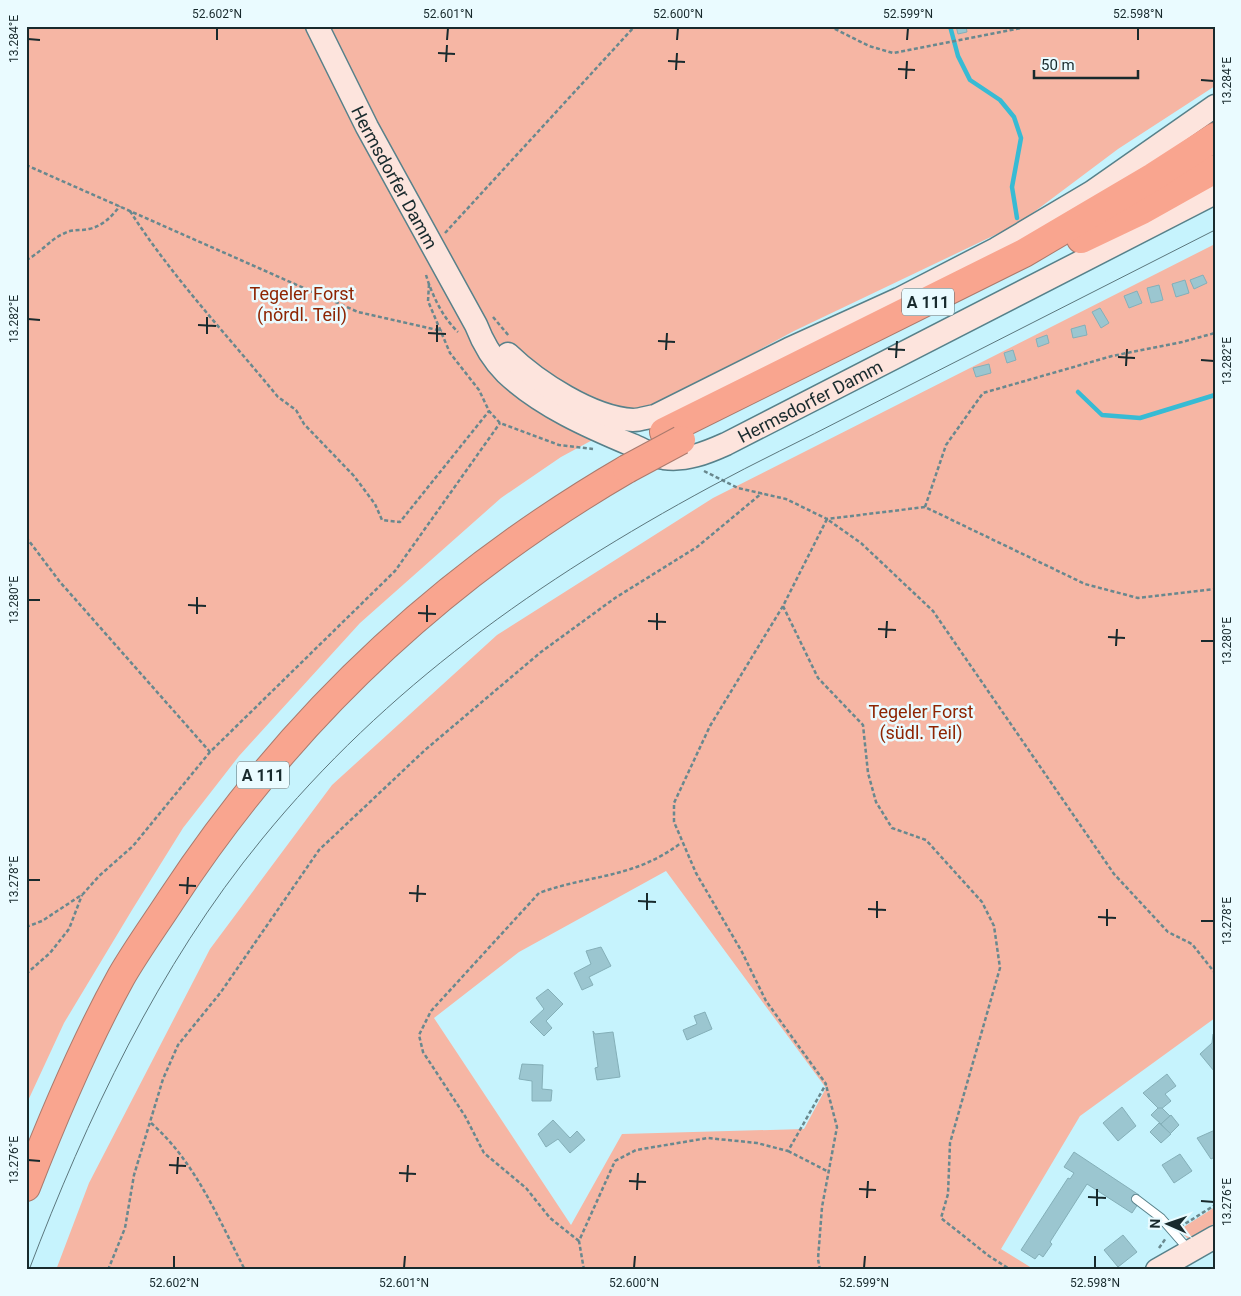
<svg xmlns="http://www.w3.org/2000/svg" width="1241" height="1296" font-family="Roboto,sans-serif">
  <rect width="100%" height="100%" fill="#c6f3fd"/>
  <g fill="#f6b6a4" fill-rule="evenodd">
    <path d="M26 26H1215V86L1118 149 1018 224 794 331 561 457 501 498 360 623 239 756 183 828 132 910 64 1023 26 1105Z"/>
    <path d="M1215 244V1018L1080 1116 1001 1249 1035 1270H56L89 1183 210 949 332 785 497 635 713 498ZM666 871 826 1088 804 1129 622 1134 571 1225 434 1018 519 952Z"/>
    <path d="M1215 1207V1223L1189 1240 1179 1230Z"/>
  </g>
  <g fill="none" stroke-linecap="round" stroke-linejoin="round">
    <g stroke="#37bbd4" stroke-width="4.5">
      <path d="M950 26 958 56 970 80 1000 100 1014 117 1021 138 1012 187 1017 218"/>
      <path d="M1078 392 1102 415 1140 418 1215 395"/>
    </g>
  </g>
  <g fill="#9bc6d0" stroke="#84afb8">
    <path d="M956 26H966L967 32 958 34Z"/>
    <path d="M1203 275 1207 283 1194 289 1190 280Z"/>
    <path d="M1185 280 1189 293 1176 297 1172 284Z"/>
    <path d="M1159 285 1163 300 1151 303 1147 288Z"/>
    <path d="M1137 291 1142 303 1129 308 1124 296Z"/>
    <path d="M1100 308 1109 323 1101 328 1092 312Z"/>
    <path d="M1085 325 1087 335 1073 338 1071 329Z"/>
    <path d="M1047 335 1049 343 1038 347 1036 339Z"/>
    <path d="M1013 350 1016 360 1007 363 1004 353Z"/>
    <path d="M989 364 991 373 976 377 973 368Z"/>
    <path d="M601 947 611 966 589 977 593 985 582 990 574 973 591 964 586 951Z"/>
    <path d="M548 989 563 1004 546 1021 552 1028 544 1036 530 1022 544 1009 536 998Z"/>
    <path d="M705 1012 712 1029 687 1040 683 1030 697 1024 694 1016Z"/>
    <path d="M593 1031 595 1034 613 1032 620 1077 597 1080 595 1068 598 1067Z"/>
    <path d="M1213 1034H1215L1214 1071 1200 1054 1212 1043Z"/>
    <path d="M522 1064 543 1065 542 1089 552 1090 551 1101H532V1081L519 1079Z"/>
    <path d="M1167 1074 1176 1086 1165 1094 1171 1101 1160 1110 1143 1093Z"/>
    <path d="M1122 1107 1136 1126 1118 1141 1103 1123Z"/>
    <path d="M1158 1108H1162L1170 1116 1161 1124 1151 1115Z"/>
    <path d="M1171 1115 1179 1125 1170 1134 1161 1124Z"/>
    <path d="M553 1120 570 1138 577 1131 585 1140 570 1153 558 1139 546 1147 538 1134Z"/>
    <path d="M1159 1123 1171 1134 1161 1143 1150 1132Z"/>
    <path d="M1215 1130V1157L1211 1159 1197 1138Z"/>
    <path d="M1074 1152 1139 1195 1134 1202 1138 1204 1132 1213 1087 1184 1050 1242 1052 1244 1043 1257 1039 1254 1035 1259 1021 1250 1068 1178 1070 1179 1074 1173 1064 1167Z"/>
    <path d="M1180 1154 1192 1171 1174 1183 1162 1165Z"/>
    <path d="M1123 1235 1137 1252 1118 1267 1104 1250Z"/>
  </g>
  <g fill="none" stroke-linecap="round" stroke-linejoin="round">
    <defs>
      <path id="lane" d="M1136 1199 1161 1218 1188 1249"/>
      <g id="secondary">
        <path id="s1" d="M317 26 367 127 476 325C483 343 492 359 506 373 541 406 589 427 632 445 642 449 653 456 664 458 686 461 706 453 726 444L1215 193"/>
        <path d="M508 354C537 382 592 418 633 420 640 420 648 417 655 416L789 349 899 299 996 249 1092 192 1215 106"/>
        <path d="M1157 1270 1215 1237"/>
      </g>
      <g id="highway">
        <path d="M1081 239 1142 210 1215 169"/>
        <path d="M664 432 1024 253 1153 177 1215 137"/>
        <path d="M26 1187C54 1115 84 1044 121 977 136 951 154 926 171 900 289 720 441 577 627 469"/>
      </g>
    </defs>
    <use href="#lane" stroke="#57818a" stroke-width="10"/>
    <use href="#secondary" stroke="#57818a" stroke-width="25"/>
    <use href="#highway" stroke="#aa7a6d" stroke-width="30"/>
    <g stroke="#69888e" stroke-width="2.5" stroke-dasharray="4 2.5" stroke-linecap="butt">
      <path d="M829 26 869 46 893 53 1032 26"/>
      <path d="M26 30 32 26"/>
      <path d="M26 165 358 312 442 331"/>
      <path d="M130 211C172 277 228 336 278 397L296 410 304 424 354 476 375 504 382 520 400 522 489 411"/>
      <path d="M445 233 635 26"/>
      <path d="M26 260C41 253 50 239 65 233 72 229 81 231 89 229 103 226 111 217 120 206"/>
      <path d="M426 275C432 295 443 318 458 332"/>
      <path d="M429 284 428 301 450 353 479 390 489 411 500 423 559 445 593 449"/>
      <path d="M493 317 509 336"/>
      <path d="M704 471 738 488 786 499 827 519 925 507 1085 584 1138 598 1215 589"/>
      <path d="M925 507 946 445 983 393 1112 356 1182 342 1215 333"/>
      <path d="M26 537 60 582 210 752"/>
      <path d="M783 606 818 678 863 725 868 773 876 802 892 828 926 840 982 902 994 926 1000 968 950 1143 948 1194 941 1218 989 1256 1011 1270"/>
      <path d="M26 927 42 921 83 894 99 876 133 846 210 752 395 571 500 423"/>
      <path d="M26 974 50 953 69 929 82 895"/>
      <path d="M151 1123C195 1161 219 1220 245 1270"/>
      <path d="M788 1151 827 1171"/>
      <path d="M1180 1227 1215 1205"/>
      <path d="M579 1241 550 1218 526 1188 484 1153 465 1116 423 1052 419 1035 431 1011 539 893C591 874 633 879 681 843"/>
      <path d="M1159 1248 1166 1238"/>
      <path d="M108 1270 125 1228 134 1175 163 1079 178 1045 221 992 319 850 425 750 541 652 615 598 697 547 762 493"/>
      <path d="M584 1270 579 1241 615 1161 636 1150 708 1138 757 1143 788 1151 826 1084 766 1001 742 952 696 873 674 822V803L710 726 783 606 827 519 861 543 933 611 1114 874 1168 932 1192 944 1215 973"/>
      <path d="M820 1270 818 1259 822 1207 837 1127 826 1085"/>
    </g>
    <use href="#lane" stroke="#fff" stroke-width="8"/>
    <use href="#secondary" stroke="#fde4dd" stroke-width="22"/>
    <use href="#highway" stroke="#f9a58f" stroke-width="28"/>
    <path stroke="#5b777d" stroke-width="1" d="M29 1270C87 1118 158 966 262 839 386 687 540 579 710 487 756 462 803 440 849 416 971 354 1093 292 1215 230"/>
    <defs>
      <path id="highway-bridge" d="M627 469 681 440"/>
    </defs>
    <use href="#highway-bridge" stroke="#aa7a6d" stroke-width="30" stroke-linecap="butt"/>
    <use href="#highway-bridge" stroke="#f9a58f" stroke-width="28"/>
  </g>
  <path fill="none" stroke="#182a2d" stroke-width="2" d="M28 39 40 40M217 40V28M447 40 448 28M677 40 678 28M907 40 908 28M1138 40V28M438 53 455 54M668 61 685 62M446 62 447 45M898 69 915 70M676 70 677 53M906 79 907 61M1201 80 1214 81M28 319 40 320M198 325 216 326M428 333 446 334M207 334V317M658 341 675 342M437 342V325M888 349 905 350M666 350 667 333M1118 357 1135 358M896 358 897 341M1201 360 1214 361M1126 366 1127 349M28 600H40M188 605 206 606M418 613 436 614M197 614V597M648 621 666 622M427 622V605M878 629 896 630M657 630V613M1108 637 1125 638M886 638 887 621M1201 641H1214M1116 646 1117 629M28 880H40M179 885 196 886M409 893 426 894M187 894 188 877M638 901 656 902M417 902 418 885M868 909 886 910M647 910V893M1098 917 1116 918M877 918V901M1201 921H1214M1107 926V909M28 1160 40 1161M169 1165 186 1166M399 1173 416 1174M177 1174 178 1157M629 1181 646 1182M407 1182 408 1165M859 1189 876 1190M637 1190 638 1173M1088 1197 1106 1198M867 1198 868 1181M1201 1201 1214 1202M1097 1206V1189M174 1268V1256M404 1268 405 1256M634 1268 635 1256M864 1268 865 1256M1095 1268V1256"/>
  <g text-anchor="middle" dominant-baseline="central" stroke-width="5" stroke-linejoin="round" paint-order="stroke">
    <g fill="#eafbff" stroke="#57696c" stroke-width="1">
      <rect x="902" y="288.5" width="52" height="27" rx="4"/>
      <rect x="237" y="761.5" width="52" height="27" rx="4"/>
    </g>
    <g font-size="16" font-weight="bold" fill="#182a2d">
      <text x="928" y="302">A 111</text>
      <text x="263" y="775">A 111</text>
    </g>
    <g font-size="18" fill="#182a2d" stroke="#eafbff">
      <text stroke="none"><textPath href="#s1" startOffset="170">Hermsdorfer Damm</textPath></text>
      <text stroke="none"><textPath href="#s1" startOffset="735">Hermsdorfer Damm</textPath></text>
    </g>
    <g font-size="18" fill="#8e2503" stroke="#eafbff">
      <text x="302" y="293">Tegeler Forst<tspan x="302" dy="21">(nördl. Teil)</tspan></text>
      <text x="921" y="711">Tegeler Forst<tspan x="921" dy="21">(südl. Teil)</tspan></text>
    </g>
  </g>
  <rect width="1241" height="1296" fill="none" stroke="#eafbff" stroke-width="55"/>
  <g transform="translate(1168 1224) rotate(272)" stroke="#eafbff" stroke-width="4" paint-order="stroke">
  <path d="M0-4L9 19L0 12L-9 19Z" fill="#182a2d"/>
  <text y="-8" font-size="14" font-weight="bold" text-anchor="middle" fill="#182a2d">N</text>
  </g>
  <path d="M1034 70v8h104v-8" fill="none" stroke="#182a2d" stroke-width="2.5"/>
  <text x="1041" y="70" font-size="15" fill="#182a2d" stroke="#eafbff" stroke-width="4" paint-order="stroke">50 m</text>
  <rect x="28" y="28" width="1186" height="1240" fill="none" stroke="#182a2d" stroke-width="2"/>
  <g font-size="12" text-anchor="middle" fill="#182a2d">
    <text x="217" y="18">52.602°N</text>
    <text x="448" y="18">52.601°N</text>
    <text x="678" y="18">52.600°N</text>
    <text x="908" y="18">52.599°N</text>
    <text x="1138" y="18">52.598°N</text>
    <text transform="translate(14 39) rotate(-90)" y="4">13.284°E</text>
    <text transform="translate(1227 81) rotate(-90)" y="4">13.284°E</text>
    <text transform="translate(14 319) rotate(-90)" y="4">13.282°E</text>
    <text transform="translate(1227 361) rotate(-90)" y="4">13.282°E</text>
    <text transform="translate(14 600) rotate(-90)" y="4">13.280°E</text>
    <text transform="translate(1227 641) rotate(-90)" y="4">13.280°E</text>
    <text transform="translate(14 880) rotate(-90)" y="4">13.278°E</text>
    <text transform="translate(1227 921) rotate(-90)" y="4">13.278°E</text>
    <text transform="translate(14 1160) rotate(-90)" y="4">13.276°E</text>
    <text transform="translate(1227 1202) rotate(-90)" y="4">13.276°E</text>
    <text x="174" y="1287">52.602°N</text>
    <text x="404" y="1287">52.601°N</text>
    <text x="634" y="1287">52.600°N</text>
    <text x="864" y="1287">52.599°N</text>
    <text x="1095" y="1287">52.598°N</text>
  </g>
</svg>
